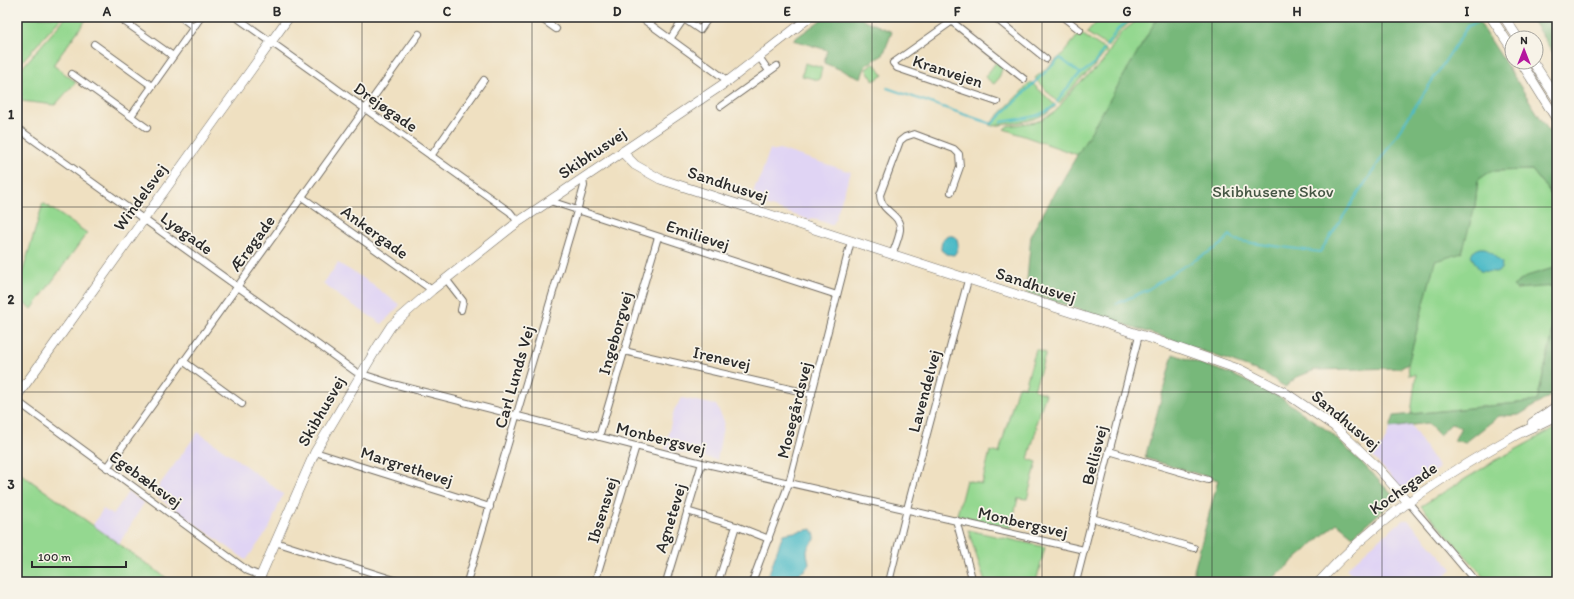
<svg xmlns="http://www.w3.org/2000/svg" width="1574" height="599" font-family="Itim,sans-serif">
  <rect width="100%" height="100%" fill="#f7f3e8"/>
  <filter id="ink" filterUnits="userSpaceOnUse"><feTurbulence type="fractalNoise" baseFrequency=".025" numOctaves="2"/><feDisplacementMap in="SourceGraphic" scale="8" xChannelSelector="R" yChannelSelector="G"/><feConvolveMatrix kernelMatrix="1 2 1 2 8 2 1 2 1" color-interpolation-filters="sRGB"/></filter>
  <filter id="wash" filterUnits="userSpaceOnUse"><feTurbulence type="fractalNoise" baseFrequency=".012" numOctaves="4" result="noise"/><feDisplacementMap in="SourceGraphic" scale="16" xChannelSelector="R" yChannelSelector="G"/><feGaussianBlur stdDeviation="0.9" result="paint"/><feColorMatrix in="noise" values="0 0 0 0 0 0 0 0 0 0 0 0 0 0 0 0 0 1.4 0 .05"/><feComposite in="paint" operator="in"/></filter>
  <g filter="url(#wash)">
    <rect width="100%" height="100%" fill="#efe0c1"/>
    <g fill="#e0d4f4">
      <path d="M770 149 775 151 779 149 851 172 833 225 811 218 810 220 753 201 755 194 753 193 756 184H758Z"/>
      <path d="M338 263 363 278 400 305 382 324 336 294V293L323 284Z"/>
      <path d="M682 398 716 405 724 421 717 460 665 449 674 410Z"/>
      <path d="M1411 425 1439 468 1405 492 1370 454 1383 445 1390 428Z"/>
      <path d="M198 432 239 461 283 494 269 529 246 560 153 494Z"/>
      <path d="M128 492 144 503 119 544 93 525 103 509 113 515Z"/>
      <path d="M1403 520H1408L1452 569 1439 582H1396L1372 576 1369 582H1358L1346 569 1369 548Z"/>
    </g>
    <g fill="#94d890" stroke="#60825e">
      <path d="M17 17H62L17 67Z"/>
      <path d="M66 17H88L53 65 76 82 55 105 21 101V69Z"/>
      <path d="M1101 17H1136L1120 31 1109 47 1087 33Z"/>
      <path d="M1141 17H1158L1078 155 1004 129 1008 126 1036 122 1055 112 1075 87 1102 63 1121 33Z"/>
      <path d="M1080 33 1106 50V52L1092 69 1078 81 1059 104 1035 78 1061 56Z"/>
      <path d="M997 61 1003 66 999 78 994 84 985 77Z"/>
      <path d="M805 63 822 68 819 80 802 76Z"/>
      <path d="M874 63 883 75 874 81 866 69Z"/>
      <path d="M1031 82 1056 106C1037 123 1017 122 993 126L989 125Z"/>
      <path d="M1532 170 1557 202V267L1528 276 1516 289 1555 285 1552 337 1537 401 1411 414 1416 374 1409 375 1408 364 1435 261 1475 206 1478 180 1491 171Z"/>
      <path d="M43 203 87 233 32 309 17 299V291Z"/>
      <path d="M1036 349 1046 353 1034 390 1046 394 1035 426 1037 427 1028 459 1037 462 1027 499 1018 498 1011 528 957 515 966 480 982 484 990 451 999 453 1018 386 1025 387Z"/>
      <path d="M1557 427V582H1489L1421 506 1493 462Z"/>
      <path d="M17 471 172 582H17Z"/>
      <path d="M968 530 1045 547 1036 582H985Z"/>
    </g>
    <g fill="#77b87a" stroke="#517252">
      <path d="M825 17H858L892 32 883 55 866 65 861 78 824 63 827 50 793 40Z"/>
      <path d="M1158 17H1476L1557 144V202L1532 170 1491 171 1478 180 1475 206 1462 253 1435 261 1408 364 1401 368 1315 370 1297 377 1285 387 1266 374 1175 341 1026 292 1031 234Z"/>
      <path d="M1530 17H1557V59Z"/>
      <path d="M1557 267V392L1519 415 1499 416 1466 442 1454 441 1461 427 1451 424 1439 435 1428 423 1390 428 1394 416 1537 401 1552 337 1555 286 1516 289 1513 286 1527 276Z"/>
      <path d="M1173 354 1233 375 1280 397 1331 433 1367 468 1396 499 1353 536 1337 523 1269 582H1191L1218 480 1145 458Z"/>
    </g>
    <g fill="#4dbbc7" stroke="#3c7379">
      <path d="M948 235 956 237C959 244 959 249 954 255L946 254 941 250C941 243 942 239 948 235Z"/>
      <path d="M1479 248H1485L1502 263 1501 269 1496 272 1480 271 1471 256 1473 252Z"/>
      <path d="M812 529C821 545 808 540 807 552 807 556 809 560 809 564L805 570C799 573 797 575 796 582H766L783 534Z"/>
    </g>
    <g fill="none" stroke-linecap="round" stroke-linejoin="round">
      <g stroke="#4dbbc7" stroke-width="2">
        <path d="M1106 46 1118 29 1133 17"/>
        <path d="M1035 82 1060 58 1081 74"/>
        <path d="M887 88 992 124 1034 83"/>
        <path d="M1057 102 1074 79 1094 64 1104 49"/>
        <path d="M1001 122C1021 118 1039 119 1055 105"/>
        <path d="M1116 304 1147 290 1176 271 1221 245 1230 235 1235 240 1252 243 1320 252 1468 26 1476 23"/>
      </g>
    </g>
  </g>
  <g filter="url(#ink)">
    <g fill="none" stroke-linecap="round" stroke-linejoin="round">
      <defs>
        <g id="street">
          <path d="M118 17 173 56"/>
          <path d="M181 17 194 27"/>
          <path d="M236 17 510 212 518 222"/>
          <path d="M539 17 556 29"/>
          <path d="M640 17 728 81"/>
          <path d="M946 17 1024 79"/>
          <path d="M958 17 893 63 897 68 997 102"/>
          <path d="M994 17 1046 59"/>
          <path d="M1063 17 1080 30"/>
          <path d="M684 19 700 30 709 17"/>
          <path d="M670 39 685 17"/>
          <path d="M94 44 152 86"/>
          <path d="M759 57 769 71"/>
          <path d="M72 74 147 128"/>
          <path d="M721 106 777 66"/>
          <path d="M131 116 201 17"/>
          <path d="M17 128 356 372 393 384 702 463 1084 550"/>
          <path d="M431 156 484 80"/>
          <path d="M302 197 432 290"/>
          <path d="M550 201 837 295"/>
          <path d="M892 255C895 247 899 238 900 230 901 213 881 213 880 195L900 141 905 137 914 134 954 149 959 154 960 167 951 192"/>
          <path d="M446 279 463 301 461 310"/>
          <path d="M624 351 812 394"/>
          <path d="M183 361 242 404"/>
          <path d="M17 401 248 571 261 576"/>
          <path d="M599 437 658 237"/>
          <path d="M1109 451 1208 480"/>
          <path d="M315 452 490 507"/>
          <path d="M107 468 419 34"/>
          <path d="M1408 502 1476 582"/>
          <path d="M687 511 736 526 769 539"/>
          <path d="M1092 518 1194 548"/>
          <path d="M956 520 973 582"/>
          <path d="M275 542 401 582"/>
          <path d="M890 580 899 582"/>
          <path d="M467 582 577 211 584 186 583 179"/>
          <path d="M595 582 636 446"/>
          <path d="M666 582 702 463"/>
          <path d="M718 582 736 526"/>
          <path d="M752 582 789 483 851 241"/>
          <path d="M889 582 907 509 968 280"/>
          <path d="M1076 582 1139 335"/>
        </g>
        <g id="secondary">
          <path d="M1491 17 1512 49"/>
          <path d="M1504 17 1518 38"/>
          <path d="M1521 62 1557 120"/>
          <path d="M1533 62 1557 99"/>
          <path d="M622 152 635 165 660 179 1153 339 1241 370 1284 392 1334 426 1377 467 1408 502"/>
          <path d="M17 396 289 17"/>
          <path d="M1532 423 1557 406"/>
          <path d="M258 582 315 452 378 346 391 326 432 290 518 222 728 81 810 17"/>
          <path d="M1319 582C1374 520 1444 475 1516 435 1529 428 1544 423 1557 415"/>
        </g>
      </defs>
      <use href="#street" stroke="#706a60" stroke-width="8"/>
      <use href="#secondary" stroke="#706a60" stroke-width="10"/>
      <use href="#street" stroke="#fff" stroke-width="6"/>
      <use href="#secondary" stroke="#fff" stroke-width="9"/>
    </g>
  </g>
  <path fill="none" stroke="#2b2b2b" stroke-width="1" stroke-opacity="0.55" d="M192 17V582M362 17V582M532 17V582M702 17V582M872 17V582M1042 17V582M1212 17V582M1382 17V582M17 207H1557M17 392H1557"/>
  <g text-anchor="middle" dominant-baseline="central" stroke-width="3.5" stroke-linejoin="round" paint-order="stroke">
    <g font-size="17" fill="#2b2b2b" stroke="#f7f3e8">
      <text transform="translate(948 71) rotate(18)">Kranvejen</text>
      <text transform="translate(386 107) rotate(35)">Drejøgade</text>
      <text transform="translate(592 153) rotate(-34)">Skibhusvej</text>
      <text transform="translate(728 184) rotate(18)">Sandhusvej</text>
      <text transform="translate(140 197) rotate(-54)">Windelsvej</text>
      <text transform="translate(375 232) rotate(36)">Ankergade</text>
      <text transform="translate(187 233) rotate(36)">Lyøgade</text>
      <text transform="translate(698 235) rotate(18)">Emilievej</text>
      <text transform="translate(252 243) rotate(-54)">Ærøgade</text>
      <text transform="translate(1036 285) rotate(18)">Sandhusvej</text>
      <text transform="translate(615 333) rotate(-74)">Ingeborgvej</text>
      <text transform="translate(722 358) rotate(13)">Irenevej</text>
      <text transform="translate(514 377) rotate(-74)">Carl Lunds Vej</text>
      <text transform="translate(924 391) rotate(-75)">Lavendelvej</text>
      <text transform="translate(794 410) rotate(-76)">Mosegårdsvej</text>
      <text transform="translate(321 411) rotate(-60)">Skibhusvej</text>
      <text transform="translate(1346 420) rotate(40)">Sandhusvej</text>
      <text transform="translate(661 438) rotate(14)">Monbergsvej</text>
      <text transform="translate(1094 455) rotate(-76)">Bellisvej</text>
      <text transform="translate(407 466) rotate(18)">Margrethevej</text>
      <text transform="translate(146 479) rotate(36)">Egebæksvej</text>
      <text transform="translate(1403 488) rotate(-35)">Kochsgade</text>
      <text transform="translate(602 510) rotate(-73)">Ibsensvej</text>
      <text transform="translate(670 518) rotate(-73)">Agnetevej</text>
      <text transform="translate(1023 522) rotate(13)">Monbergsvej</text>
    </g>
    <g font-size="17" fill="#455644" stroke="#f7f3e8">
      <text x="1273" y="191">Skibhusene Skov</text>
    </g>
  </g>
  <rect width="1574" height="599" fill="none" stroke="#f7f3e8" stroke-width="44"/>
  <g transform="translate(1524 50)"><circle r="19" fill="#f7f3e8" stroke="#a5a39c"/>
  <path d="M0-3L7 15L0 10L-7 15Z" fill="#b5179e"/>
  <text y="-6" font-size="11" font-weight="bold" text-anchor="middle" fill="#2b2b2b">N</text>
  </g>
  <path d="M32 561v6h94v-6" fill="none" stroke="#2b2b2b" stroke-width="2"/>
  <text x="38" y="561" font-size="12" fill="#2b2b2b" stroke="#f7f3e8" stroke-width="3" paint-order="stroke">100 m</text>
  <rect x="22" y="22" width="1530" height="555" fill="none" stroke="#2b2b2b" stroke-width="1.5"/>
  <g font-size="13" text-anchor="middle" font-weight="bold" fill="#2b2b2b">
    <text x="107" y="16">A</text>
    <text x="277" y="16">B</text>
    <text x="447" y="16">C</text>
    <text x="617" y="16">D</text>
    <text x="787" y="16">E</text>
    <text x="957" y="16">F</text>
    <text x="1127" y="16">G</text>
    <text x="1297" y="16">H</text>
    <text x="1467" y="16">I</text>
    <text x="11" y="119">1</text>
    <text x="11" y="304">2</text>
    <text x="11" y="489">3</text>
  </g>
</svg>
